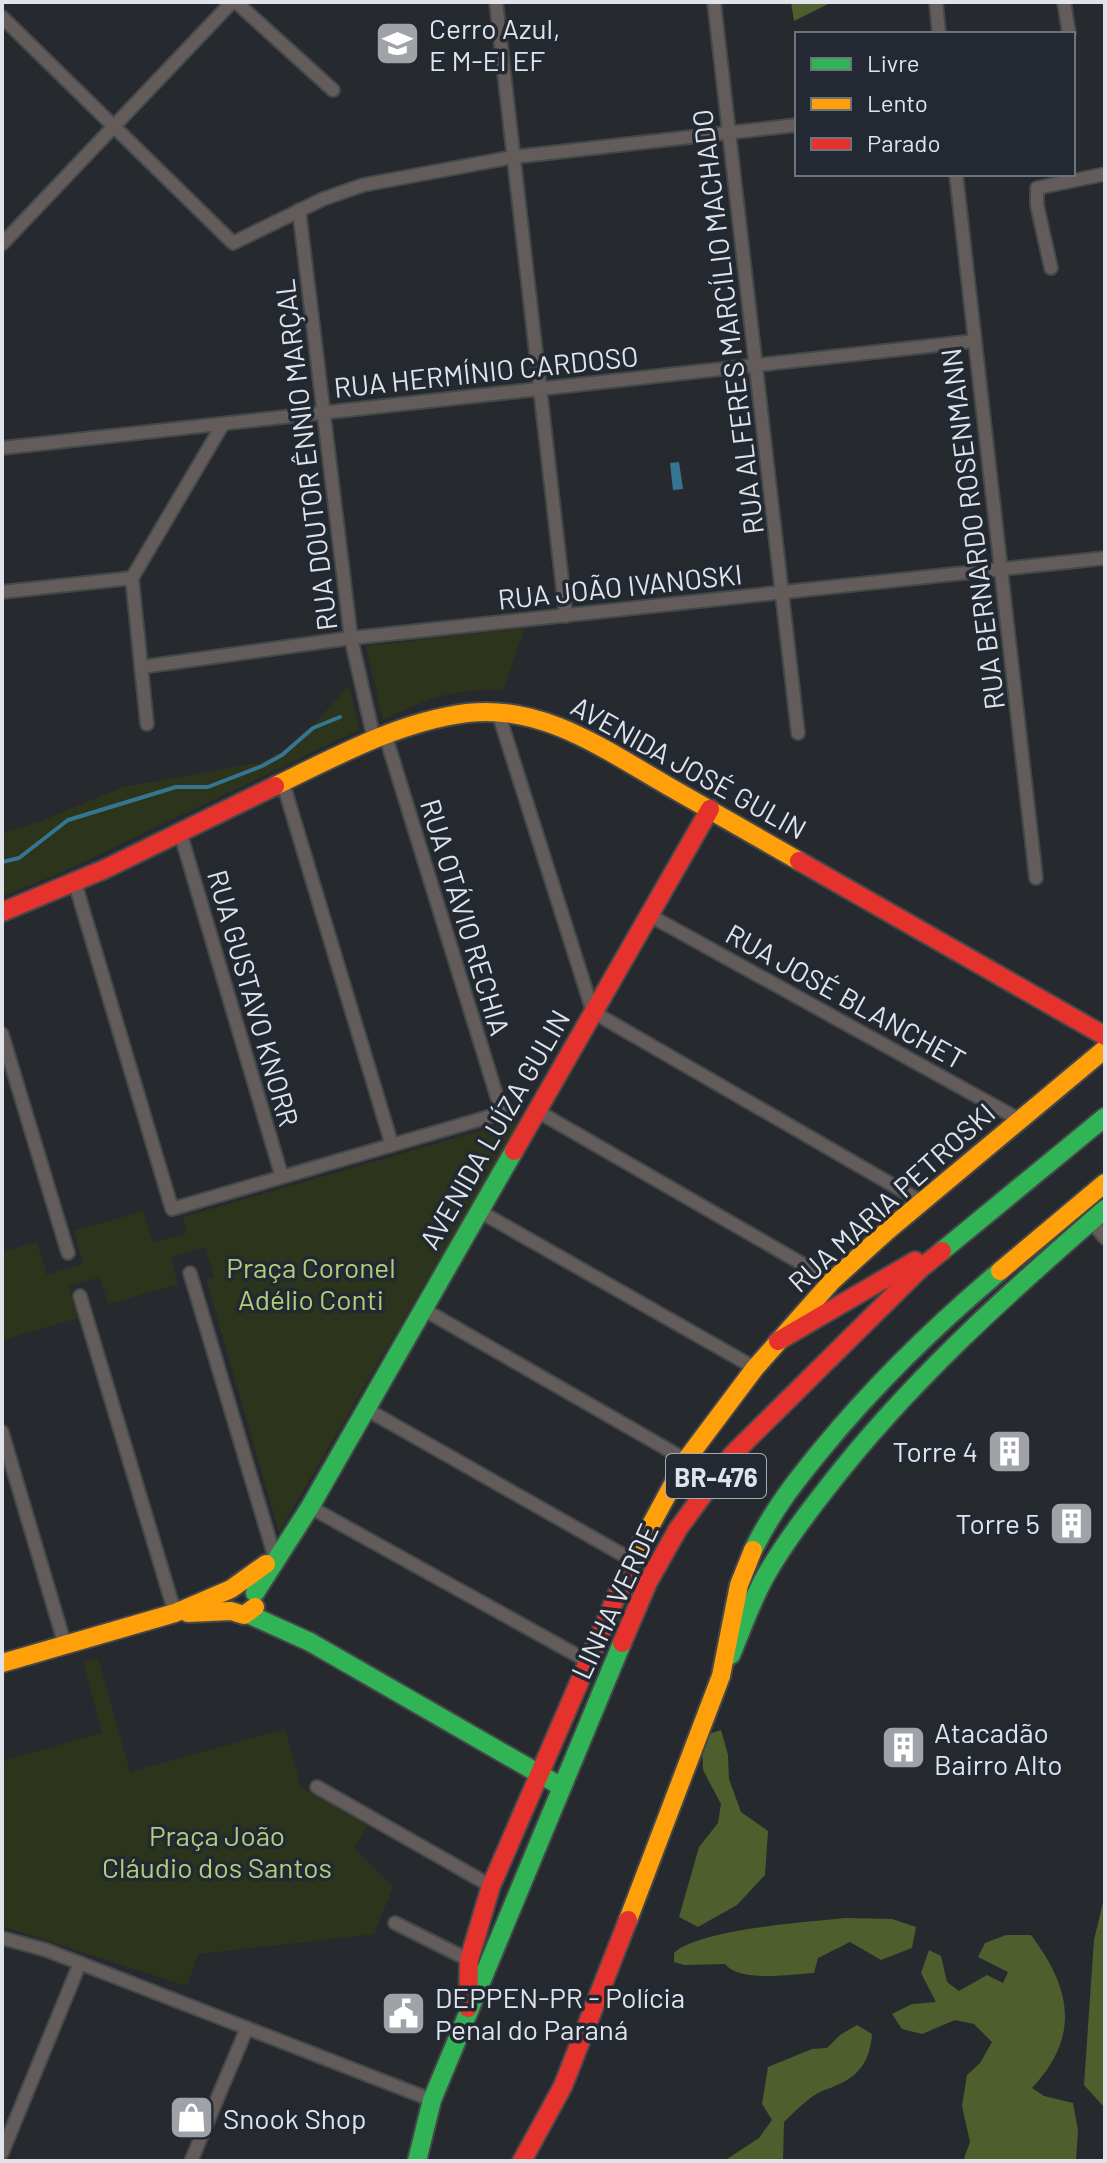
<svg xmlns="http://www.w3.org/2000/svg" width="1107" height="2163" font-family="Barlow,sans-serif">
  <rect width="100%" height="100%" fill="#262a2e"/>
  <g fill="#2c351b">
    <path d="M525 628 503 690C454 688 426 699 383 720L366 646Z"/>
    <path d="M349 685 359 730 58 874 2 896V833L44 820 123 787 259 763 285 750 311 728Z"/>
    <path d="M521 1119 279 1532 206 1279 214 1277 205 1247 171 1257 178 1284 108 1304 100 1277 69 1286 78 1318 2 1340V1252L37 1242 47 1275 83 1264 74 1231 143 1211 153 1243 187 1233 183 1217Z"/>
    <path d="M98 1658 130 1772 285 1729 301 1787 367 1825 354 1848 393 1887 374 1934 198 1954 187 1986 2 1926V1761L102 1733 83 1662Z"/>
  </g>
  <g fill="#4e5e2d">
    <path d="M791 2H832L794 21Z"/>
    <path d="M721 1730 728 1755 729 1779 741 1812 768 1831 765 1875 737 1905 698 1927 679 1917 699 1847 718 1823 721 1804 703 1770 702 1736Z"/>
    <path d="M1105 1894V2108L1084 2085 1094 1940Z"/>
    <path d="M846 1918 892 1919 916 1927 912 1948 881 1960 850 1942 818 1958 814 1973C791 1974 740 1983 725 1964L684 1965 674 1962V1953C699 1929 808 1922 846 1918Z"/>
    <path d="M1006 1935H1031C1071 1988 1081 2036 1032 2088L1044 2096 1073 2103 1078 2130 1076 2161H963L970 2142 962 2106 967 2075 980 2063 992 2042 974 2024 955 2020 922 2034 902 2029 892 2014 912 2004 936 2002 921 1973 929 1950 941 1956 947 1982 959 1991 987 1975 1003 1983 1008 1972 978 1957 985 1943Z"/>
    <path d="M857 2025 872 2034C870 2060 860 2076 835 2086 829 2089 823 2090 818 2093 805 2101 795 2111 784 2122L783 2161H724L759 2138 772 2120 762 2104 768 2067 812 2049 827 2048 840 2035Z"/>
  </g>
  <path fill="#357591" d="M679 462 683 489 673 490 670 463Z"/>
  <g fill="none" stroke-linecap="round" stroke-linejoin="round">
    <path stroke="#357591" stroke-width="4" d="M2 862 19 858 68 820 176 787H208L262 766 282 755 313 728 340 717"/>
    <defs>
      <g id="street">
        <path d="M236 2 333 90"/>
        <path d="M496 2 566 616"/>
        <path d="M714 2 798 733"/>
        <path d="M936 2 939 34"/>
        <path d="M1064 2 1069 33"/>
        <path d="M2 17 233 243 323 199 363 185 513 157 797 125"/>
        <path d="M956 174 1036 878"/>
        <path d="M299 210 351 638 374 739"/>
        <path d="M2 244 232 2"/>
        <path d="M1051 268 1037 205V188L1105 174"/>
        <path d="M2 448 975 341"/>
        <path d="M2 592 132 578"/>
        <path d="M141 667 351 638 1105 558"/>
        <path d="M498 712 593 1012 922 1202"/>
        <path d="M147 724 132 578 223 424"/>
        <path d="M283 783 392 1145"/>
        <path d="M180 832 282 1177"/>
        <path d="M75 883 172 1209 502 1113 385 734"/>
        <path d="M649 915 1020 1120"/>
        <path d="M2 1034 68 1253"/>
        <path d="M537 1111 832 1281"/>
        <path d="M479 1211 755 1368"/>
        <path d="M1091 1221 1105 1238"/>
        <path d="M190 1273 275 1558"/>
        <path d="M80 1296 175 1613"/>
        <path d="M423 1309 686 1460"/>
        <path d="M366 1409 632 1560"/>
        <path d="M2 1432 65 1645"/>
        <path d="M310 1507 589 1662"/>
        <path d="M317 1787 491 1886"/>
        <path d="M395 1923 469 1960"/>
        <path d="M2 1938 46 1950 432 2100"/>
        <path d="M2 2153 80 1963"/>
        <path d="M191 2161 247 2028"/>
      </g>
      <g id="fast">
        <path d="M942 1251 1105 1117"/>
        <path d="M753 1550C773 1510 794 1483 822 1449 876 1383 935 1326 1000 1271"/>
        <path d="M255 1593 310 1507 514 1151"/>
        <path d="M248 1614 310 1642 562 1787"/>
        <path d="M731 1655C742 1629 751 1602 765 1577 782 1546 805 1516 827 1488 908 1383 1006 1295 1105 1209"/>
        <path d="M417 2161 432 2100 622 1643"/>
      </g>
      <g id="slow">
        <path d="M275 786C337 756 398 722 467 713 543 704 605 750 668 786 712 811 756 836 799 861"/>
        <path d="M1000 1271 1105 1183"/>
        <path d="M633 1558 686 1460 755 1368 832 1281 887 1231 1105 1049"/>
        <path d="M188 1613 231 1611 244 1615 255 1607"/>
        <path d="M2 1663 175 1613 231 1589 266 1564"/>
        <path d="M628 1920 721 1676 739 1585 753 1550"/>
      </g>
      <g id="jam">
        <path d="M799 861 1105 1036"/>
        <path d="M2 912 105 869 275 786"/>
        <path d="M514 1151 710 809"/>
        <path d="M778 1341 915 1261"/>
        <path d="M622 1643 648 1582 678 1529 733 1454 920 1269 942 1251"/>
        <path d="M468 2008 469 1960 491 1886 633 1558"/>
        <path d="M522 2161 563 2086 628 1920"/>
      </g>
    </defs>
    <use href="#street" stroke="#45484b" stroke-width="16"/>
    <use href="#fast" stroke="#45484b" stroke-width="22"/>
    <use href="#slow" stroke="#45484b" stroke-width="22"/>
    <use href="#jam" stroke="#45484b" stroke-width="22"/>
    <use href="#street" stroke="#635c5b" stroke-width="12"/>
    <use href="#fast" stroke="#30b455" stroke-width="18"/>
    <use href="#slow" stroke="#ff9f0a" stroke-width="18"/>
    <use href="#jam" stroke="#e5322d" stroke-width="18"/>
  </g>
  <defs>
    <symbol id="school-square" viewBox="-11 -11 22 22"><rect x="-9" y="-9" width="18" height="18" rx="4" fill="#9fa3a8" stroke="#232932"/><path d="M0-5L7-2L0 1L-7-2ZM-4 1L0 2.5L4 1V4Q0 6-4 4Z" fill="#fff"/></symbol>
    <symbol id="building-square" viewBox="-11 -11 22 22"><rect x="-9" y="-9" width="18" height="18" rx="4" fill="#9fa3a8" stroke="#232932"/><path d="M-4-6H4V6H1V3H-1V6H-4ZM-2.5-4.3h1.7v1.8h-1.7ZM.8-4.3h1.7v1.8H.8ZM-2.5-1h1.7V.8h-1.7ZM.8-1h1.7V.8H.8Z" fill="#fff"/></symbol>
    <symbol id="civic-square" viewBox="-11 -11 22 22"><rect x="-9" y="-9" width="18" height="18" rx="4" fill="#9fa3a8" stroke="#232932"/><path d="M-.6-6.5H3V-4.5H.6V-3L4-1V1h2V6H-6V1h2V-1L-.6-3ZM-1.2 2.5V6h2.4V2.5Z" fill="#fff"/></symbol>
    <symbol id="shop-square" viewBox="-11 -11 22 22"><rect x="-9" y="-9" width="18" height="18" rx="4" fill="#9fa3a8" stroke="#232932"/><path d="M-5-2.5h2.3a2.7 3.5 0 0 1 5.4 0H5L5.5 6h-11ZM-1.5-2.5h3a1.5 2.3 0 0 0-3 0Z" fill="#fff"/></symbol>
  </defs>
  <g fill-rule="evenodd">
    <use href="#school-square" x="372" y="18" width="51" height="51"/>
    <use href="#building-square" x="984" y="1426" width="51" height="51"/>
    <use href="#building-square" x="1046" y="1498" width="51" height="51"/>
    <use href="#building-square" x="878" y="1722" width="51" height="51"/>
    <use href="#civic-square" x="378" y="1988" width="51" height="51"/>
    <use href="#shop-square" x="166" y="2092" width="51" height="51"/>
  </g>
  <g text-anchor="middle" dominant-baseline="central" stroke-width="7" stroke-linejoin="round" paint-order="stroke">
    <rect fill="#232932" stroke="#a7acb3" stroke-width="2" x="666" y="1454" width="100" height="44" rx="6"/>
    <g font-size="26" font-weight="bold" fill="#e0e4ea">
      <text x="716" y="1476">BR-476</text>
    </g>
    <g font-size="28" fill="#e0e4ea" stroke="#232932" text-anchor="start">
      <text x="429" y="28">Cerro Azul,<tspan x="429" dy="32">E M-EI EF</tspan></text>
      <text x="978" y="1451" text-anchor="end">Torre 4</text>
      <text x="1040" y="1523" text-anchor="end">Torre 5</text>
      <text x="934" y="1732">Atacadão<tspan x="934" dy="32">Bairro Alto</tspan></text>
      <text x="435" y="1997">DEPPEN-PR - Polícia<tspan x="435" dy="32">Penal do Paraná</tspan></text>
      <text x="223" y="2118">Snook Shop</text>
    </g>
    <g font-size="28" fill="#e0e4ea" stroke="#232932">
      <text transform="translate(727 322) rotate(-97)">RUA ALFERES MARCÍLIO MACHADO</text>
      <text transform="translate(486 371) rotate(-6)">RUA HERMÍNIO CARDOSO</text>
      <text transform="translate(305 455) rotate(-97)">RUA DOUTOR ÊNNIO MARÇAL</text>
      <text transform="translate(972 529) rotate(-97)">RUA BERNARDO ROSENMANN</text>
      <text transform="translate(620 586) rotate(-6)">RUA JOÃO IVANOSKI</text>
      <text transform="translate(689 767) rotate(29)">AVENIDA JOSÉ GULIN</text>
      <text transform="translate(466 917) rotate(73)">RUA OTÁVIO RECHIA</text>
      <text transform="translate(846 996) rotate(29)">RUA JOSÉ BLANCHET</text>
      <text transform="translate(254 998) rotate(74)">RUA GUSTAVO KNORR</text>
      <text transform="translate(494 1129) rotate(-60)">AVENIDA LUÍZA GULIN</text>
      <text transform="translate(891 1197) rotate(-42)">RUA MARIA PETROSKI</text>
      <text transform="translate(614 1601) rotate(-65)">LINHA VERDE</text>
    </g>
    <g font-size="28" fill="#b3ce7a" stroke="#232932">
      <text x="311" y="1267">Praça Coronel<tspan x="311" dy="32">Adélio Conti</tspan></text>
      <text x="217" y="1835">Praça João<tspan x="217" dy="32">Cláudio dos Santos</tspan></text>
    </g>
  </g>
  <rect width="1107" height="2163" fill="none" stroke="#e0e4ea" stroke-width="8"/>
  <rect x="795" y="32" width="280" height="144" fill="#232932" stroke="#6f747c" stroke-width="2"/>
  <rect x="811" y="58" width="40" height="12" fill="#30b455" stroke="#6f747c" stroke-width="2"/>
  <text x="867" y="72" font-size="24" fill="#e0e4ea">Livre</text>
  <rect x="811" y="98" width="40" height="12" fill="#ff9f0a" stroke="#6f747c" stroke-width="2"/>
  <text x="867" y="112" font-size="24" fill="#e0e4ea">Lento</text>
  <rect x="811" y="138" width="40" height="12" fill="#e5322d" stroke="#6f747c" stroke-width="2"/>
  <text x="867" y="152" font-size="24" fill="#e0e4ea">Parado</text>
</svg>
